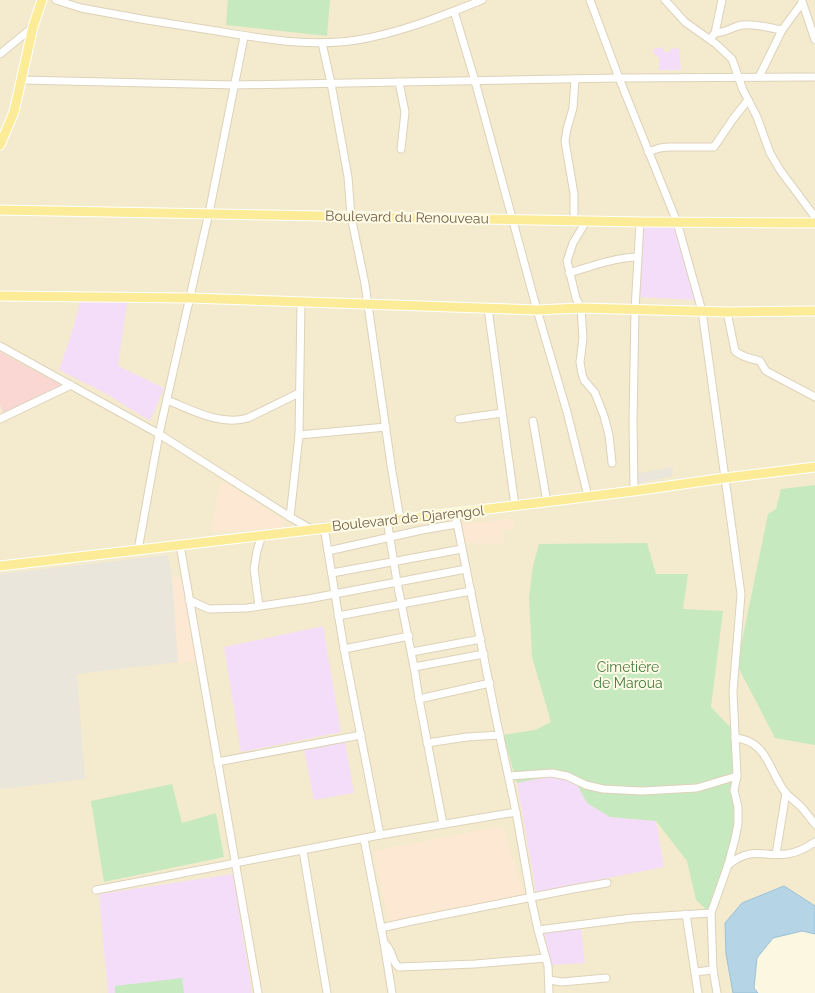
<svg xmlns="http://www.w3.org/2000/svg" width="815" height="993" font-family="Raleway,sans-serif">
  <rect width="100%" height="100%" fill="#fcf7e0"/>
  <path fill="#f4ebce" d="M0 0H815V906L784 886 726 954 733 993H0Z"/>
  <g fill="#fde9d3">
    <path d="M225 482 284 520 282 528 211 532 220 483H224Z"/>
    <path d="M513 519 514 528 503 530 504 544 464 543 460 524Z"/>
    <path d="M190 575 202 660 180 664 178 662 172 577Z"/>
    <path d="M502 826 525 897 389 923 373 851Z"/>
  </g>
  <g fill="#eae6dc">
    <path d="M673 467 672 476 636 484 635 474Z"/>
    <path d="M168 555 172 578 178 662 77 674 85 779 0 789V574Z"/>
  </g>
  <g fill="#f4ddf8">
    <path d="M663 47 664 52H670V49L679 48 681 70H659V58L653 52V49Z"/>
    <path d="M641 223 675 225 696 300 637 297Z"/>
    <path d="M80 302H127L118 366 164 388 150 421 105 393 59 370 73 329Z"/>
    <path d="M323 626 341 732 241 752 224 647Z"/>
    <path d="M345 742 354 793 314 800 304 750Z"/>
    <path d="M570 771 587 803 610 817 656 821 664 867 536 892 517 783Z"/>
    <path d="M233 874 252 993H108L99 894Z"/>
    <path d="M581 928 585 963 550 965 544 931Z"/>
  </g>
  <path fill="#fad7d3" d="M0 352 65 387 4 416 0 404Z"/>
  <g fill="#c7e9bf">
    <path d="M228 0H330L327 36 226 25Z"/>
    <path d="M815 485V745L775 738 737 665 768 514 776 509 781 489Z"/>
    <path d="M647 543 656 574H688L683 609 723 611 711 707 733 730 735 776 740 808 728 860 709 912 696 900 687 861 656 821 610 817 587 803 570 772 517 783 503 735 535 730 551 722 532 657 529 597 533 566 539 544Z"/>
    <path d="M172 784 182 823 216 813 224 857 104 882 91 801Z"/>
    <path d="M182 978 184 993H115V986Z"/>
  </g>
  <path fill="#b5d4e5" stroke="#9bc1d7" d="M784 886 815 906V934L802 931 773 938 757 958 754 988 758 993H733L726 954 725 923 742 903Z"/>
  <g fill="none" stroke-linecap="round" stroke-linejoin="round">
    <defs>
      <g id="minor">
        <path d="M56 0 81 8C122 16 163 23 204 29 254 37 306 48 357 40 400 33 442 16 482 0"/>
        <path d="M590 0 619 78 677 222 702 311 741 594 733 692 737 776 734 790 738 807V824L735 839 728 865 711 913 713 970 717 993"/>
        <path d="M665 0 685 22 716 44 732 59 743 90 757 117 770 153 780 170 815 217"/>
        <path d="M802 1 815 40"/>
        <path d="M454 11 475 81 537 310 567 412 588 496"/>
        <path d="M715 33 722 0"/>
        <path d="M710 39 715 33C725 33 732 27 742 25 755 23 769 28 782 30"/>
        <path d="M322 43 331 83 348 177 351 216 365 284 391 465 400 519"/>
        <path d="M0 54 33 27"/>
        <path d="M759 77 782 30 802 3"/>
        <path d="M21 80 234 85 619 78 815 77"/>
        <path d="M399 82 405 112 401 149"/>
        <path d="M648 152 660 148 668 147H714L733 119 748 100"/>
        <path d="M574 215V194L565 141 567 129 573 108 575 79"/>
        <path d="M587 220 573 243 567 261 576 298 581 308 583 338 580 362 582 374 584 380 595 393 604 416 609 435 612 463"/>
        <path d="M569 273C592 266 613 258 637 257"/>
        <path d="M488 308 515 506"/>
        <path d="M727 312 735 351C742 357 751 359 760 361L766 371 815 397"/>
        <path d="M0 346 159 434 290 517 311 529"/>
        <path d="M167 400C192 410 220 426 248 418L299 393"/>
        <path d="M0 419 71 385"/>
        <path d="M459 419 502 413"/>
        <path d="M533 421 547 502"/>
        <path d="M299 435 386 427"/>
        <path d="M634 491 633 422 635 310 640 222"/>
        <path d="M455 513 497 723 516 812 531 898 538 930 548 966 549 993"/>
        <path d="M290 517 299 435 301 301"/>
        <path d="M387 520 397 582 414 667 419 699 443 824"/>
        <path d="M324 527 344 649 380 835"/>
        <path d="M180 545 258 993"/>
        <path d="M138 550 159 434 210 208 244 37"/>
        <path d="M328 551 422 530 457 524"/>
        <path d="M332 573 462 549"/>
        <path d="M189 600 209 609 247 608 308 599 466 569"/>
        <path d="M259 606 254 569 257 551 262 535"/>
        <path d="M338 616 471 591"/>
        <path d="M344 649 409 636"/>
        <path d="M412 652 481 639"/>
        <path d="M414 667 484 654"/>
        <path d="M419 699 490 683"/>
        <path d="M735 738C767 740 769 771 785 792 790 798 798 803 803 809 807 814 811 819 815 824"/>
        <path d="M427 743 467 737 500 735"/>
        <path d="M217 762 361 735"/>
        <path d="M509 776 552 773 567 776 586 785 603 789 642 791 697 788 737 776"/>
        <path d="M364 839 384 943C394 950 390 961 399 967L475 964 546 958"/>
        <path d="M303 851 327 993"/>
        <path d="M776 854 786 793"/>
        <path d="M728 865C752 846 761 857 787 854 797 853 806 848 815 842"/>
        <path d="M96 890 380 835 516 812"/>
        <path d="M686 914 698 993"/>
        <path d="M381 928 412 921 573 889 607 883"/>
        <path d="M538 930 632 918 711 913"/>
        <path d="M384 943 392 993"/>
        <path d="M695 972 713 970"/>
        <path d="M549 980 562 982 606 978"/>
      </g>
      <g id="major">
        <path d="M0 145 14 112 33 27 42 0"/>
        <path d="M0 210 640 222 815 223"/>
        <path d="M0 296 190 298 537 310 581 308 727 312 815 311"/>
        <path d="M0 566 455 513 634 491 725 478 815 467"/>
      </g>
    </defs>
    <use href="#minor" stroke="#ddd2b9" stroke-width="9"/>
    <use href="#major" stroke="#fff" stroke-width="11"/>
    <use href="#minor" stroke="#fff" stroke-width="7"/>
    <use href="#major" stroke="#fcec97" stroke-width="9"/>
  </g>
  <g text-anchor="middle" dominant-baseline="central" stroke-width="4" stroke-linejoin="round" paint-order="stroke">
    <g font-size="14" fill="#736047" stroke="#fffbe6">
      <text transform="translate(407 217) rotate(1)">Boulevard du Renouveau</text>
      <text transform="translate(408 518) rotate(-6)">Boulevard de Djarengol</text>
    </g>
    <g font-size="14" fill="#477e42" stroke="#fffbe6">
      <text x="628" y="667">Cimetière<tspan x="628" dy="16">de Maroua</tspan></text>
    </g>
  </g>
</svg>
